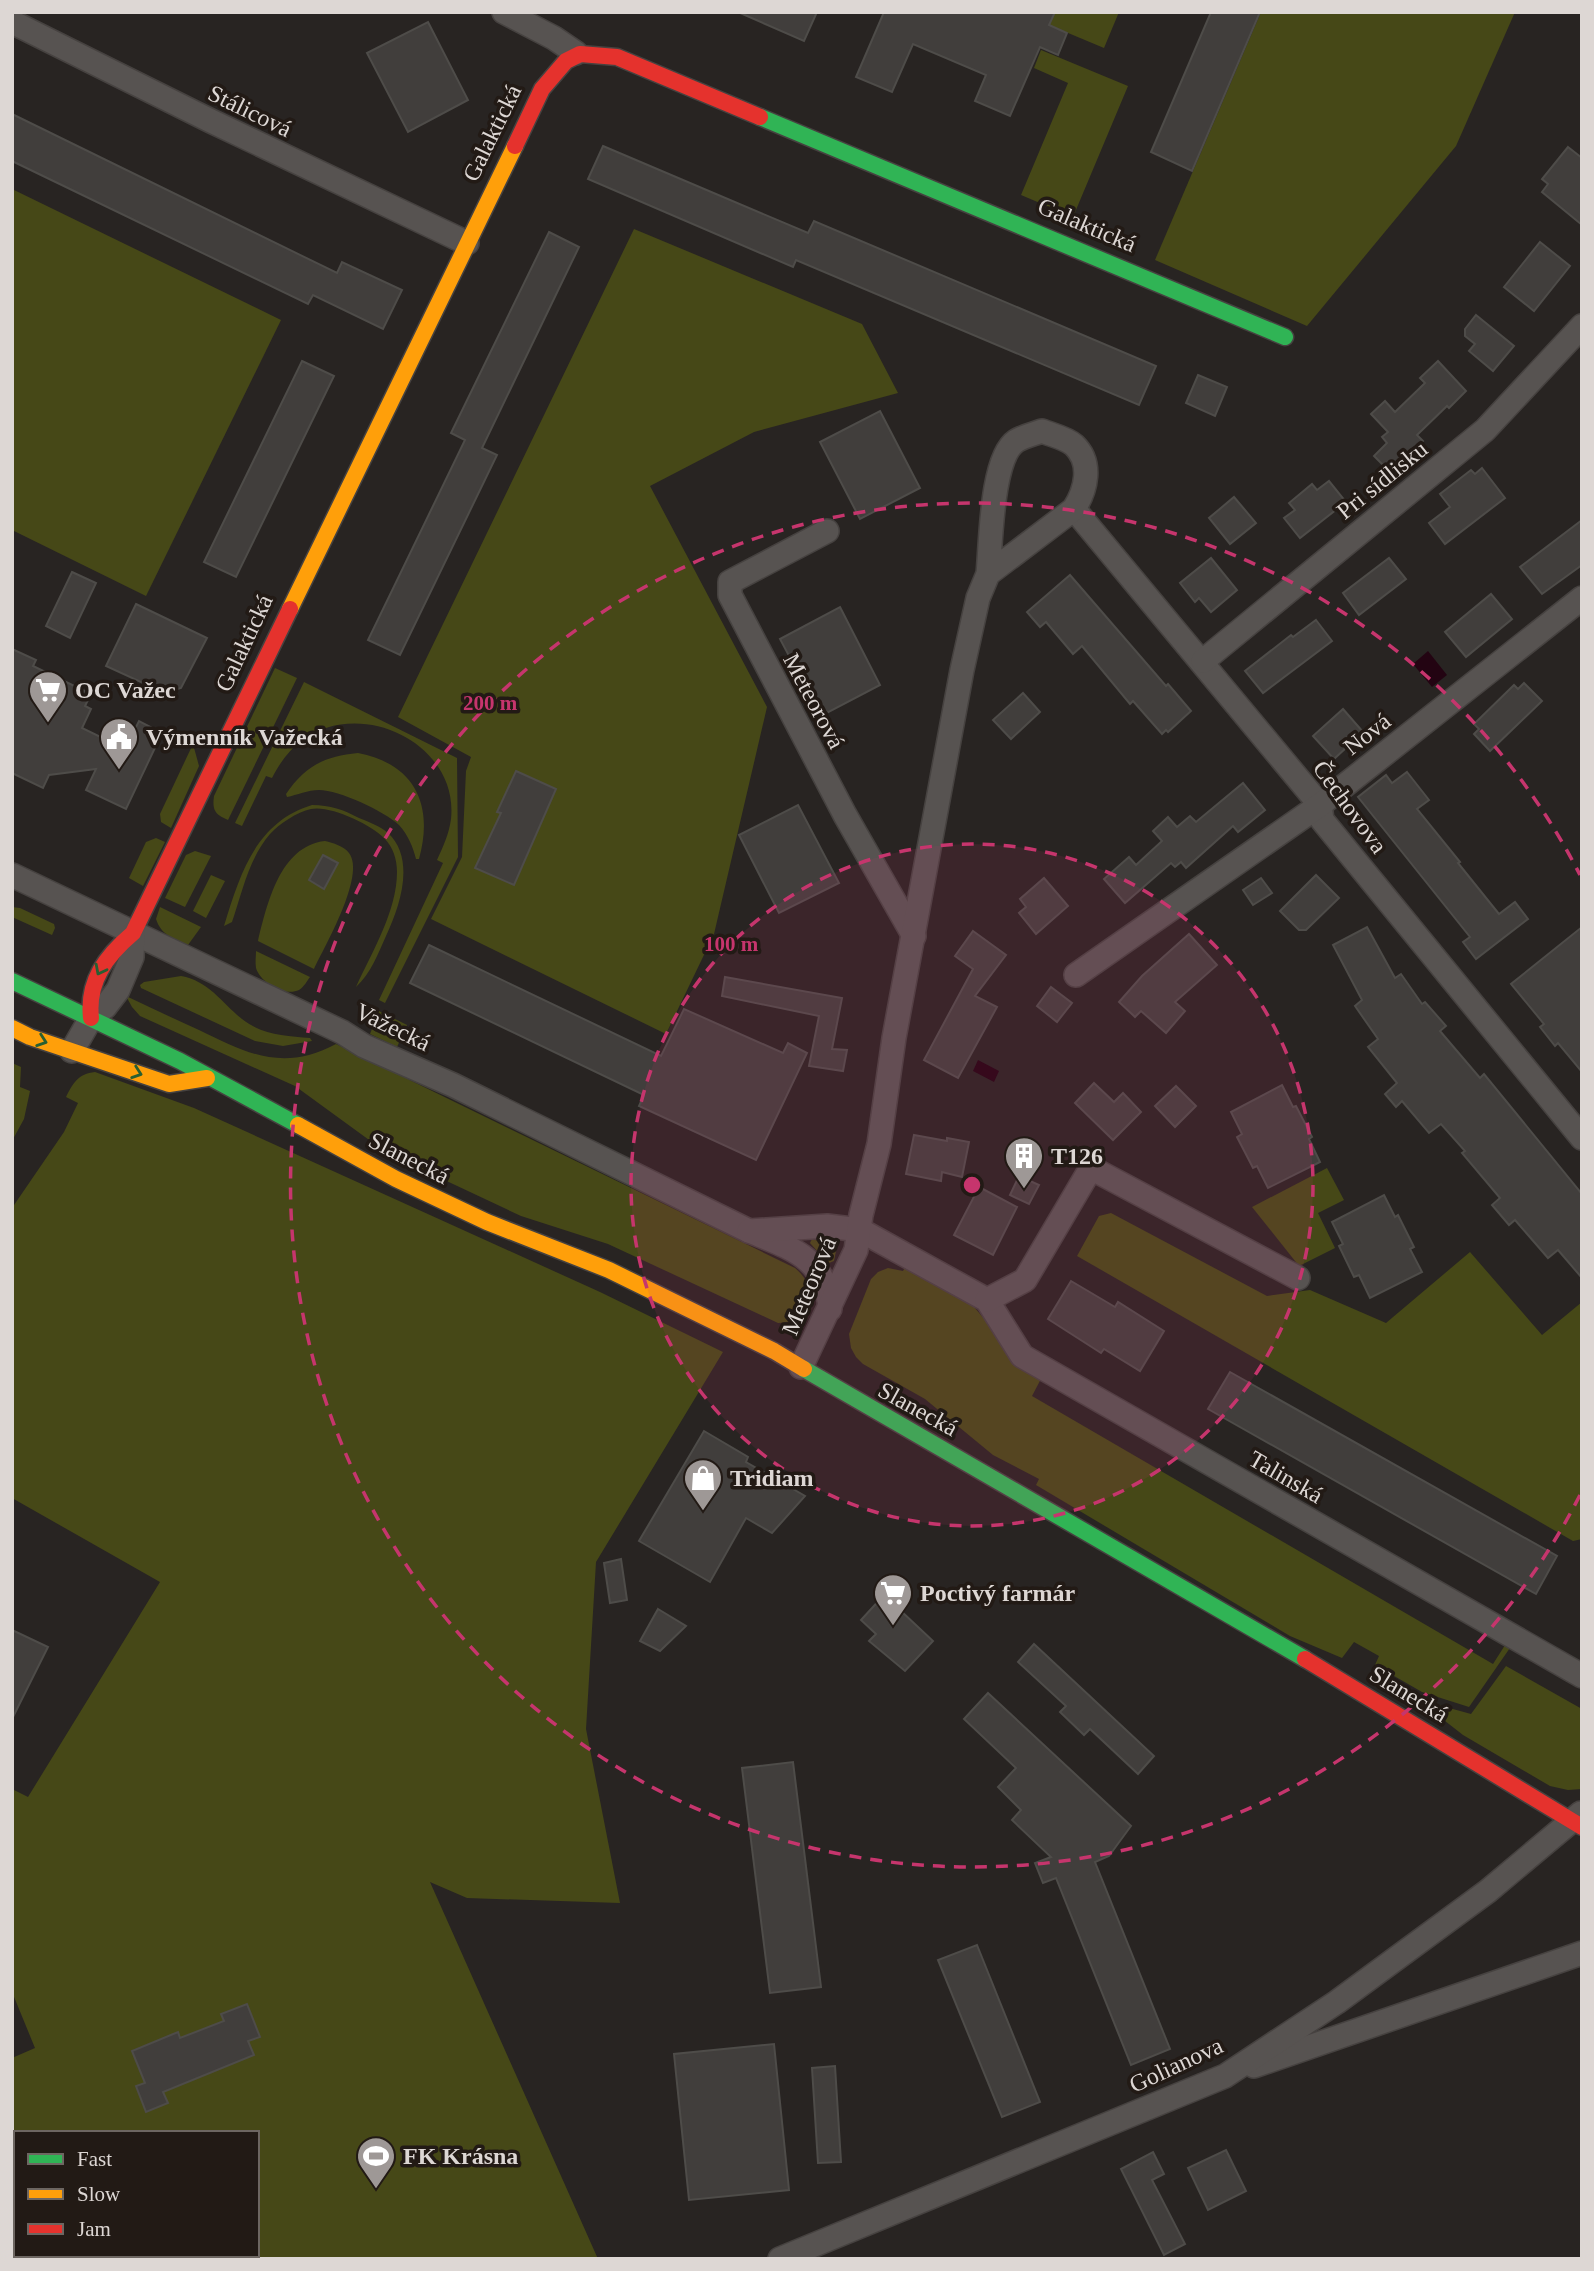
<svg xmlns="http://www.w3.org/2000/svg" width="1594" height="2271" font-family="Georgia,serif">
  <rect width="100%" height="100%" fill="#282422"/>
  <g fill="#464817" fill-rule="evenodd">
    <path d="M1055 12H1119L1104 48 1049 25Z"/>
    <path d="M1261 12H1515L1456 146 1307 326 1155 260Z"/>
    <path d="M1041 50 1128 86 1073 217 1021 195 1068 83 1034 68Z"/>
    <path d="M12 189 281 320 146 596 12 530Z"/>
    <path d="M634 229 862 324 898 393 754 432 650 486 767 707 714 934 666 1034 431 919 462 857 466 771 471 757 398 717Z"/>
    <path d="M275 668 297 678 228 820C215 815 212 810 214 796Z"/>
    <path d="M304 682 457 758 458 857 385 1003 379 1000 443 863 437 860C443 847 449 834 451 819 459 743 360 696 301 741 289 750 279 764 272 778L266 776 242 826 235 823Z"/>
    <path d="M193 744 199 766 171 828 161 822 160 814Z"/>
    <path d="M358 753C415 764 434 805 419 859H416C413 847 408 835 399 825 384 811 339 790 319 790 308 790 297 795 287 797L286 794C305 766 325 756 358 753Z"/>
    <path d="M312 805C330 805 344 810 359 818 369 822 380 826 388 833 416 859 400 906 386 936 378 954 371 973 356 987 372 952 397 911 397 872 397 859 393 847 384 838 370 824 330 805 311 809 297 812 279 824 270 834 249 858 242 893 232 922L224 926C240 874 256 822 312 805Z"/>
    <path d="M156 838 165 842 143 886 129 878 146 842Z"/>
    <path d="M325 841C333 843 344 846 349 853 366 875 325 946 314 969L258 941C267 904 280 846 325 841Z"/>
    <path d="M195 851 211 856 185 907 165 898 186 855Z"/>
    <path d="M211 875 225 881 206 918 193 911Z"/>
    <path d="M12 907 20 908 54 924 55 928 52 935 12 917Z"/>
    <path d="M160 907 201 927 188 945C174 939 161 935 156 919Z"/>
    <path d="M256 951 310 977C307 981 304 987 299 990 284 997 260 982 256 968 255 962 256 956 256 951Z"/>
    <path d="M181 976C209 981 222 1003 242 1019 262 1035 286 1036 310 1038L312 1041 283 1046 255 1041 141 988 140 985 144 982Z"/>
    <path d="M126 996C150 1007 174 1019 199 1030 248 1054 283 1072 336 1044L795 1268C821 1290 816 1322 778 1323L608 1244 521 1216 404 1161 376 1145 295 1086 140 1016 132 1007Z"/>
    <path d="M379 1011 407 1025 397 1047 370 1034Z"/>
    <path d="M12 1063 21 1067 20 1087 30 1091 24 1119 12 1141Z"/>
    <path d="M95 1072 194 1108 600 1292 723 1352 596 1562 586 1729 620 1903 467 1898 430 1882 598 2259H15L12 2252V2058L35 2048 12 1992V1789L28 1797 160 1582 12 1498V1208L64 1132 78 1103 66 1097C73 1083 78 1074 95 1072ZM16 2133H257V2255H16Z"/>
    <path d="M1327 1168 1344 1200 1318 1213 1335 1248 1299 1266 1252 1207Z"/>
    <path d="M1111 1213 1267 1296 1310 1290 1386 1323 1470 1252 1542 1335 1582 1302V1539L1573 1541 1077 1256 1099 1216Z"/>
    <path d="M812 1239 837 1246 834 1261 829 1263 826 1261 810 1243Z"/>
    <path d="M906 1265 969 1301 1020 1361 1042 1377 1032 1396 1493 1664 1507 1642 1512 1645 1469 1707 1422 1692 1375 1665 1379 1656 1354 1642 1342 1658 1290 1636 1036 1485 1039 1479 993 1455 925 1399 863 1364 856 1357 851 1348 849 1334 871 1279 878 1272 888 1268 903 1271Z"/>
    <path d="M1506 1666 1582 1709V1789L1568 1790 1550 1786 1463 1735 1422 1703 1424 1701 1471 1714Z"/>
  </g>
  <g fill="#230412">
    <path d="M1428 651 1447 675 1432 687 1413 664Z"/>
    <path d="M978 1060 999 1071 994 1082 973 1071Z"/>
  </g>
  <g fill="#413e3c" stroke="#4e4c49" stroke-width="2">
    <path d="M738 12H817L804 41Z"/>
    <path d="M884 12H1055L1049 25 1067 33 1058 55 1040 47 1010 116 975 101 986 75 913 44 892 92 856 77Z"/>
    <path d="M1211 12H1260L1192 171 1151 152Z"/>
    <path d="M428 22 468 100 408 132 367 53Z"/>
    <path d="M12 114 337 273 342 262 402 290 383 329 313 295 308 304 12 161Z"/>
    <path d="M603 146 808 233 814 221 1156 366 1139 405 796 260 793 267 588 179Z"/>
    <path d="M1568 147 1582 158V225L1542 192 1548 184 1542 179Z"/>
    <path d="M549 232 579 247 482 448 497 455 400 655 368 640 465 440 451 433Z"/>
    <path d="M1540 242 1570 266 1534 311 1504 287Z"/>
    <path d="M1476 315 1514 346 1493 371 1469 351 1475 344 1465 336V329Z"/>
    <path d="M302 361 334 376 236 577 204 562Z"/>
    <path d="M1438 361 1466 391 1449 408 1447 406 1417 435 1423 441 1390 472 1374 456 1387 443 1382 437 1388 432 1371 414 1385 401 1395 412 1425 383 1420 378Z"/>
    <path d="M1198 375 1227 387 1215 416 1186 403Z"/>
    <path d="M880 411 920 488 860 519 820 442Z"/>
    <path d="M1482 468 1505 498 1445 544 1429 523 1450 507 1440 494 1471 470 1475 474Z"/>
    <path d="M1329 481 1346 502 1300 538 1284 518 1295 510 1289 503 1312 484 1317 490Z"/>
    <path d="M1234 497 1256 523 1230 544 1209 518Z"/>
    <path d="M1582 520V565L1542 594 1520 567Z"/>
    <path d="M1211 558 1237 590 1211 612 1199 598 1195 602 1180 583Z"/>
    <path d="M1389 558 1406 579 1359 615 1343 593Z"/>
    <path d="M72 572 96 583 70 638 46 626Z"/>
    <path d="M1070 575 1166 686 1168 684 1191 711 1168 732 1166 730 1162 734 1133 701 1130 704 1082 646 1073 654 1046 622 1040 627 1027 612Z"/>
    <path d="M1491 594 1512 619 1466 657 1445 632Z"/>
    <path d="M136 604 207 638 181 688 168 692 144 681 143 683 106 666Z"/>
    <path d="M840 607 880 685 821 716 780 639Z"/>
    <path d="M1316 620 1332 641 1263 693 1245 671 1291 635 1293 637Z"/>
    <path d="M12 649 36 660 33 666 91 694 85 706 91 709 82 728 125 749 139 721 162 733 126 809 86 790 96 769 49 775 43 788 12 773Z"/>
    <path d="M1524 683 1542 701 1490 751 1474 734 1479 729 1474 724 1514 685 1518 689Z"/>
    <path d="M1023 693 1040 712 1011 739 993 720Z"/>
    <path d="M1343 709 1370 740 1353 754 1347 747 1334 759 1313 736Z"/>
    <path d="M516 771 556 789 514 885 475 868 501 813 497 812Z"/>
    <path d="M1407 772 1429 800 1417 809 1460 862 1458 863 1499 914 1515 902 1528 919 1476 959 1463 942 1470 937 1358 797 1386 775 1392 783Z"/>
    <path d="M1243 783 1265 810 1238 832 1233 826 1186 868 1181 862 1175 867 1171 863 1125 903 1104 879 1129 857 1136 865 1162 841 1153 831 1168 817 1177 827 1190 816 1196 822Z"/>
    <path d="M798 805 839 883 779 913 739 835Z"/>
    <path d="M323 855 338 863 324 889 309 880Z"/>
    <path d="M1316 875 1339 898 1306 930H1299L1280 911Z"/>
    <path d="M1044 878 1068 906 1036 934 1019 913 1026 907 1020 899Z"/>
    <path d="M1261 878 1272 893 1253 905 1243 890Z"/>
    <path d="M1367 927 1395 978 1401 974 1422 1004 1425 1002 1446 1026 1440 1031 1480 1078 1484 1074 1582 1194V1278L1558 1250 1548 1258 1515 1220 1509 1225 1492 1205 1500 1198 1462 1153 1465 1151 1441 1124 1429 1133 1402 1101 1396 1107 1385 1094 1397 1083 1368 1047 1378 1039 1355 1006 1362 1000 1333 945Z"/>
    <path d="M1582 927V1072L1558 1043 1555 1046 1540 1027 1544 1024 1511 984Z"/>
    <path d="M973 931 1006 955 975 996 997 1007 958 1078 924 1060 973 969 955 956Z"/>
    <path d="M1189 934 1217 965 1175 1002 1185 1011 1166 1033 1141 1011 1135 1017 1119 1002 1142 976Z"/>
    <path d="M429 945 661 1056 684 1009 783 1053 788 1043 807 1053 756 1160 639 1106 644 1095 410 983Z"/>
    <path d="M725 977 842 998 832 1049 847 1050 843 1071 809 1066 819 1016 722 996Z"/>
    <path d="M1051 987 1072 1003 1057 1022 1037 1006Z"/>
    <path d="M1094 1083 1114 1102 1123 1093 1141 1112 1113 1140 1075 1103Z"/>
    <path d="M1282 1085 1293 1107 1296 1106 1312 1137 1309 1139 1320 1162 1268 1188 1257 1166 1253 1168 1237 1137 1242 1134 1231 1112Z"/>
    <path d="M1176 1086 1196 1106 1175 1127 1155 1106Z"/>
    <path d="M914 1135 947 1141V1138L969 1142 962 1177 942 1172 941 1181 906 1174Z"/>
    <path d="M1019 1176 1039 1185 1029 1204 1010 1195Z"/>
    <path d="M979 1187 1017 1207 993 1255 954 1235Z"/>
    <path d="M1384 1195 1395 1217 1398 1215 1414 1247 1410 1249 1422 1272 1370 1298 1359 1275 1354 1277 1339 1246 1343 1244 1332 1222Z"/>
    <path d="M1071 1281 1115 1307 1118 1302 1164 1331 1140 1371 1104 1349 1101 1353 1048 1319Z"/>
    <path d="M1230 1372 1557 1556 1536 1594 1208 1409Z"/>
    <path d="M704 1431 748 1457 746 1462 805 1496 772 1533 746 1518 710 1582 639 1541Z"/>
    <path d="M621 1559 627 1600 610 1603 604 1563Z"/>
    <path d="M884 1595 933 1641 905 1671 869 1641 876 1634 861 1620Z"/>
    <path d="M658 1609 686 1626 660 1651 640 1641Z"/>
    <path d="M12 1630 48 1647 12 1719Z"/>
    <path d="M1034 1644 1154 1756 1138 1774 1090 1729 1084 1735 1060 1712 1066 1706 1018 1662Z"/>
    <path d="M988 1693 1131 1826 1109 1856 1095 1862 1170 2049 1131 2065 1056 1878 1043 1883 1035 1863 1051 1857 1012 1820 1021 1810 998 1787 1016 1768 964 1719Z"/>
    <path d="M793 1762 821 1987 770 1993 742 1768Z"/>
    <path d="M977 1945 1040 2102 1002 2117 938 1960Z"/>
    <path d="M247 2004 260 2037 248 2041 254 2055 163 2092 168 2103 146 2112 136 2086 145 2083 132 2051 178 2032 180 2038 224 2021 221 2014Z"/>
    <path d="M774 2044 789 2190 689 2200 674 2054Z"/>
    <path d="M835 2066 841 2162 818 2163 812 2068Z"/>
    <path d="M1226 2150 1246 2191 1208 2210 1188 2168Z"/>
    <path d="M1153 2152 1164 2174 1152 2180 1185 2244 1164 2255 1121 2169Z"/>
  </g>
  <g fill="none" stroke-linecap="round" stroke-linejoin="round">
    <defs>
      <g id="street">
        <path d="M504 12 554 38 576 53"/>
        <path d="M12 22 211 121 467 243"/>
        <path d="M1074 509 1320 805 1322 820 1582 1138"/>
        <path d="M827 531 730 582V595L845 815 914 936"/>
        <path d="M1203 661 1485 430 1582 326"/>
        <path d="M12 875 342 1032 364 1046 453 1085 749 1231C790 1248 826 1257 830 1309"/>
        <path d="M1076 975 1320 805 1582 598"/>
        <path d="M72 1051 91 1018 105 1007 118 990 132 957 133 933"/>
        <path d="M749 1231 827 1226 860 1230 987 1300 1022 1356 1582 1676"/>
        <path d="M987 1300 1025 1280 1091 1168 1298 1278"/>
        <path d="M801 1367 856 1250 861 1215 879 1144 894 1038 962 670 978 598 988 574 1074 509C1086 490 1093 463 1074 445 1066 438 1052 435 1042 431 1034 434 1024 436 1016 441 991 458 991 544 988 574"/>
        <path d="M1254 2066 1582 1953"/>
        <path d="M780 2259 1225 2076 1337 2002 1488 1891 1581 1813"/>
      </g>
      <g id="fast">
        <path d="M760 117 1285 337"/>
        <path d="M12 981 180 1061 298 1125"/>
        <path d="M804 1369 1305 1659"/>
      </g>
      <g id="slow">
        <path d="M290 609 515 146"/>
        <path d="M12 1028 30 1037 169 1084 207 1078"/>
        <path d="M298 1125 396 1179 487 1222 609 1270 774 1351 804 1369"/>
      </g>
      <g id="jam">
        <path d="M515 146 542 89 566 61 580 54 617 57 760 117"/>
        <path d="M91 1018C87 981 106 956 133 933L290 609"/>
        <path d="M1305 1659 1582 1827"/>
      </g>
    </defs>
    <use href="#street" stroke="#464240" stroke-width="26"/>
    <use href="#fast" stroke="#464240" stroke-width="19"/>
    <use href="#slow" stroke="#464240" stroke-width="19"/>
    <use href="#jam" stroke="#464240" stroke-width="19"/>
    <use href="#street" stroke="#575351" stroke-width="23"/>
    <use href="#fast" stroke="#30b455" stroke-width="16"/>
    <use href="#slow" stroke="#ff9f0a" stroke-width="16"/>
    <use href="#jam" stroke="#e5322d" stroke-width="16"/>
  </g>
  <defs><path id="oneway-chevron" d="M-2-3.5L2.5 0L-2 3.5" fill="none" stroke-width="1.6" stroke-linecap="round" stroke-linejoin="round" transform="scale(1.75)"/></defs>
  <g stroke="#285f32">
    <use href="#oneway-chevron" transform="translate(100 970) rotate(117)"/>
    <use href="#oneway-chevron" transform="translate(42 1041) rotate(19)"/>
    <use href="#oneway-chevron" transform="translate(137 1073) rotate(19)"/>
  </g>
  <circle cx="972" cy="1185" r="341" fill="#c6356d" fill-opacity=".12"/>
  <g fill="none" stroke="#c6356d" stroke-width="3.5" stroke-dasharray="12 9">
    <circle cx="972" cy="1185" r="341"/>
    <path d="M1580 1495A682 682 0 1 1 1580 875"/>
  </g>
  <defs>
    <symbol id="supermarket-pin" viewBox="-11 -11 22 30"><path d="M0 17L-7.5 6A9.5 9.5 0 1 1 7.5 6Z" fill="#9e9896" stroke="#221a15"/><path d="M-6-5.5h2.5l.6 2H6L4.5 2H-2.5L-4.4-4H-6ZM-1.5 3.2a1.3 1.3 0 1 0 .1 0ZM3 3.2a1.3 1.3 0 1 0 .1 0Z" fill="#fff"/></symbol>
    <symbol id="civic-pin" viewBox="-11 -11 22 30"><path d="M0 17L-7.5 6A9.5 9.5 0 1 1 7.5 6Z" fill="#9e9896" stroke="#221a15"/><path d="M-.6-6.5H3V-4.5H.6V-3L4-1V1h2V6H-6V1h2V-1L-.6-3ZM-1.2 2.5V6h2.4V2.5Z" fill="#fff"/></symbol>
    <symbol id="building-pin" viewBox="-11 -11 22 30"><path d="M0 17L-7.5 6A9.5 9.5 0 1 1 7.5 6Z" fill="#9e9896" stroke="#221a15"/><path d="M-4-6H4V6H1V3H-1V6H-4ZM-2.5-4.3h1.7v1.8h-1.7ZM.8-4.3h1.7v1.8H.8ZM-2.5-1h1.7V.8h-1.7ZM.8-1h1.7V.8H.8Z" fill="#fff"/></symbol>
    <symbol id="shop-pin" viewBox="-11 -11 22 30"><path d="M0 17L-7.5 6A9.5 9.5 0 1 1 7.5 6Z" fill="#9e9896" stroke="#221a15"/><path d="M-5-2.5h2.3a2.7 3.5 0 0 1 5.4 0H5L5.5 6h-11ZM-1.5-2.5h3a1.5 2.3 0 0 0-3 0Z" fill="#fff"/></symbol>
    <symbol id="stadium-pin" viewBox="-11 -11 22 30"><path d="M0 17L-7.5 6A9.5 9.5 0 1 1 7.5 6Z" fill="#9e9896" stroke="#221a15"/><path d="M0-5a6.5 5 0 1 0 0 10a6.5 5 0 1 0 0-10ZM-3.5-1.8h7v3.6h-7Z" fill="#fff"/></symbol>
  </defs>
  <g fill-rule="evenodd">
    <use href="#supermarket-pin" x="26" y="668" width="44" height="60"/>
    <use href="#civic-pin" x="97" y="715" width="44" height="60"/>
    <use href="#building-pin" x="1002" y="1134" width="44" height="60"/>
    <use href="#shop-pin" x="681" y="1456" width="44" height="60"/>
    <use href="#supermarket-pin" x="871" y="1571" width="44" height="60"/>
    <use href="#stadium-pin" x="354" y="2134" width="44" height="60"/>
  </g>
  <g text-anchor="middle" dominant-baseline="central" stroke-width="7" stroke-linejoin="round" paint-order="stroke">
    <g font-size="24" fill="#ddd7d4" stroke="#221a15">
      <text transform="translate(250 111) rotate(26)">Stálicová</text>
      <text transform="translate(492 133) rotate(-64)">Galaktická</text>
      <text transform="translate(1087 225) rotate(23)">Galaktická</text>
      <text transform="translate(1382 480) rotate(-39)">Pri sídlisku</text>
      <text transform="translate(244 643) rotate(-65)">Galaktická</text>
      <text transform="translate(814 701) rotate(62)">Meteorová</text>
      <text transform="translate(1367 734) rotate(-38)">Nová</text>
      <text transform="translate(1350 807) rotate(54)">Čechovova</text>
      <text transform="translate(393 1027) rotate(26)">Važecká</text>
      <text transform="translate(409 1158) rotate(27)">Slanecká</text>
      <text transform="translate(809 1286) rotate(-67)">Meteorová</text>
      <text transform="translate(918 1409) rotate(29)">Slanecká</text>
      <text transform="translate(1286 1477) rotate(30)">Talinská</text>
      <text transform="translate(1409 1694) rotate(31)">Slanecká</text>
      <text transform="translate(1176 2065) rotate(-25)">Golianova</text>
    </g>
    <g font-size="24" font-weight="bold" fill="#ddd7d4" stroke="#221a15" text-anchor="start">
      <text x="75" y="690">OC Važec</text>
      <text x="146" y="737">Výmenník Važecká</text>
      <text x="1051" y="1156">T126</text>
      <text x="730" y="1478">Tridiam</text>
      <text x="920" y="1593">Poctivý farmár</text>
      <text x="403" y="2156">FK Krásna</text>
    </g>
  </g>
  <circle cx="972" cy="1185" r="10" fill="#c6356d" stroke="#221a15" stroke-width="3.5"/>
  <g font-size="21" text-anchor="middle" font-weight="bold" fill="#c6356d" stroke="#221a15" stroke-width="7" stroke-linejoin="round" paint-order="stroke">
    <text x="490" y="710">200 m</text>
    <text x="731" y="951">100 m</text>
  </g>
  <rect width="1594" height="2271" fill="none" stroke="#ddd7d4" stroke-width="28"/>
  <rect x="14" y="2131" width="245" height="126" fill="#221a15" stroke="#6d6661" stroke-width="2"/>
  <rect x="28" y="2154" width="35" height="10" fill="#30b455" stroke="#6d6661" stroke-width="2"/>
  <text x="77" y="2166" font-size="21" fill="#ddd7d4">Fast</text>
  <rect x="28" y="2189" width="35" height="10" fill="#ff9f0a" stroke="#6d6661" stroke-width="2"/>
  <text x="77" y="2201" font-size="21" fill="#ddd7d4">Slow</text>
  <rect x="28" y="2224" width="35" height="10" fill="#e5322d" stroke="#6d6661" stroke-width="2"/>
  <text x="77" y="2236" font-size="21" fill="#ddd7d4">Jam</text>
</svg>
